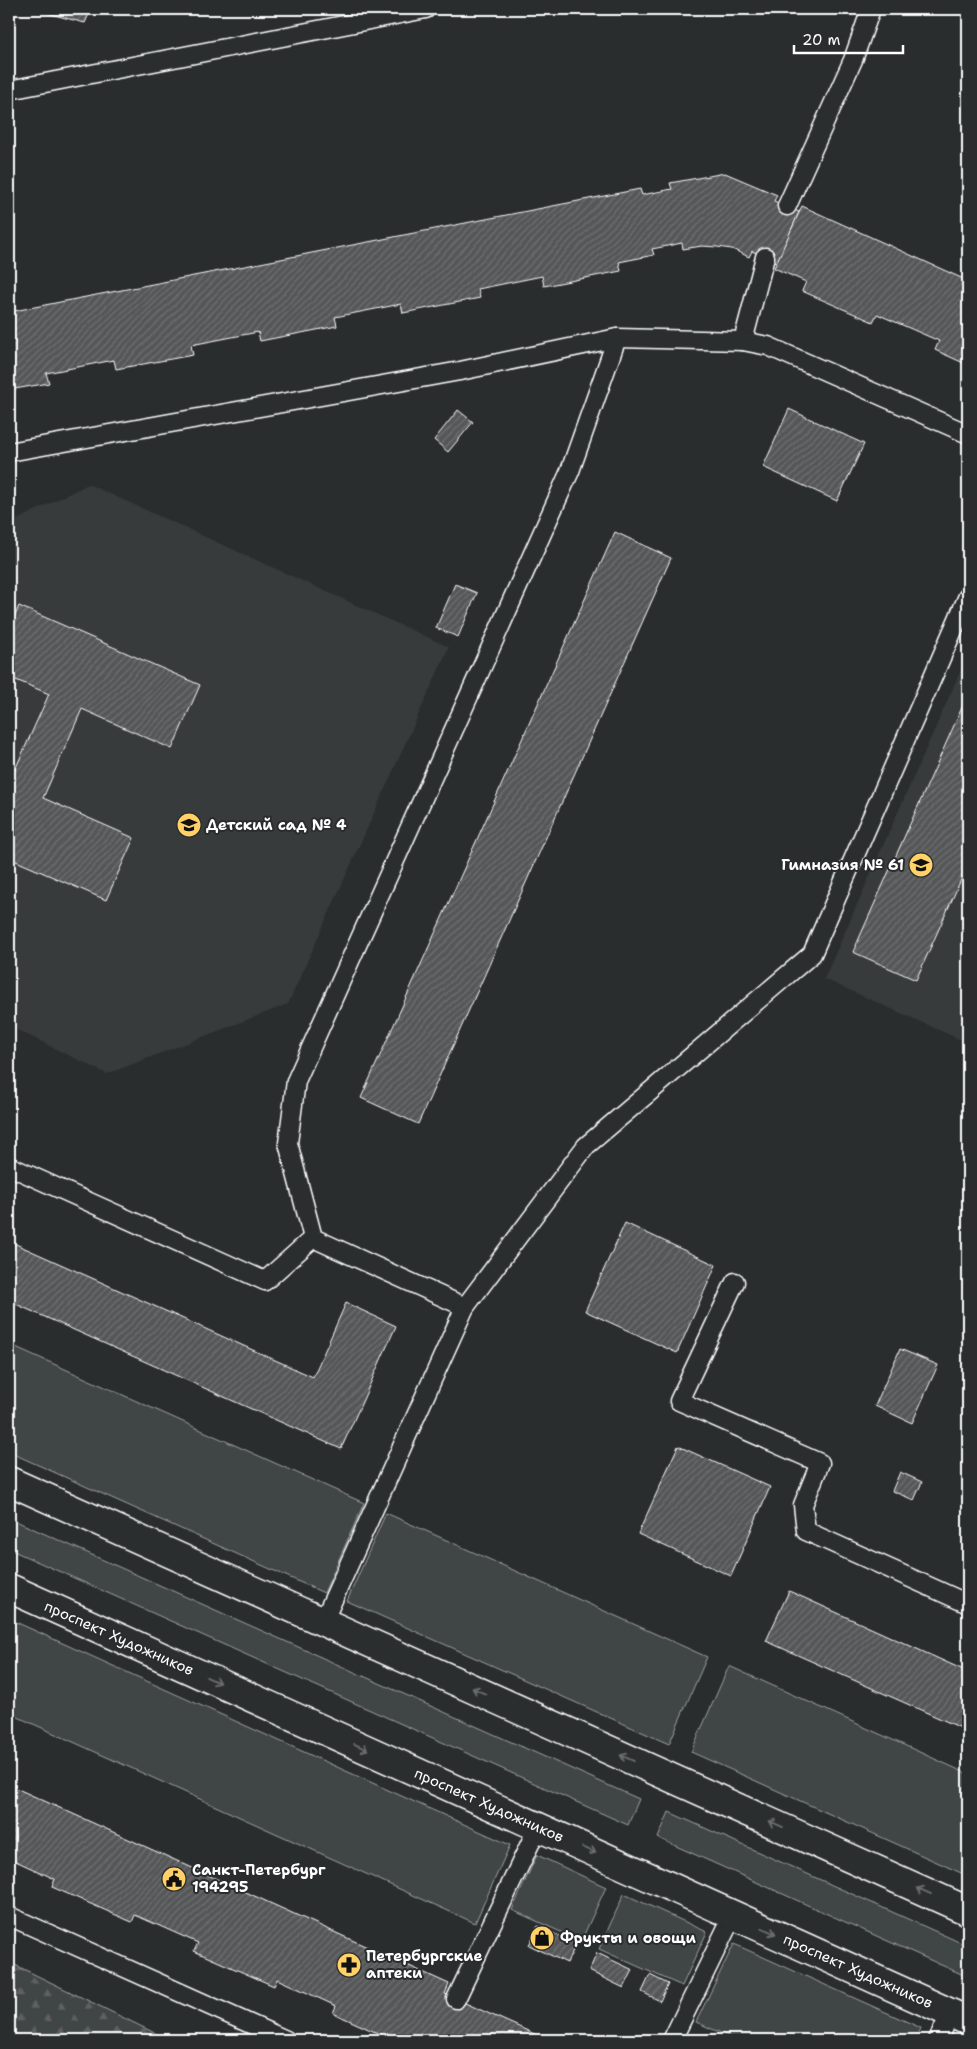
<svg xmlns="http://www.w3.org/2000/svg" width="977" height="2049" font-family="'Shantell Sans',sans-serif">
  <defs>
    <pattern id="forest-firs" width="22" height="20" patternUnits="userSpaceOnUse" patternTransform="scale(1.25)"><rect width="22" height="20" fill="#414445"/><path d="M5 1l3.5 6h-7zM16 11l3.5 6h-7z" fill="#5e6061"/></pattern>
    <pattern id="building-hatch" width="6" height="6" patternUnits="userSpaceOnUse" patternTransform="scale(1.25)"><rect width="6" height="6" fill="#555758"/><path d="M-1 1l2-2M0 6l6-6M5 7l2-2" fill="none" stroke="#6e7071"/></pattern>
  </defs>
  <rect width="100%" height="100%" fill="#2a2d2e"/>
  <filter id="ink" filterUnits="userSpaceOnUse"><feTurbulence type="fractalNoise" baseFrequency=".02" numOctaves="2"/><feDisplacementMap in="SourceGraphic" scale="10" xChannelSelector="R" yChannelSelector="G"/><feConvolveMatrix kernelMatrix="1 2 1 2 8 2 1 2 1" color-interpolation-filters="sRGB"/></filter>
  <g filter="url(#ink)">
    <g fill="#373a3b">
      <path d="M88 484 449 647 288 1004 107 1074 9 1026V524Z"/>
      <path d="M968 654V1043L824 979Z"/>
    </g>
    <g fill="#414445" stroke="#a0a2a2">
      <path d="M9 1344 364 1503 324 1593 9 1452Z"/>
      <path d="M386 1513 707 1657 669 1744 347 1601Z"/>
      <path d="M9 1518 639 1799 628 1825 9 1549Z"/>
      <path d="M9 1619 510 1845 475 1923 9 1713Z"/>
      <path d="M729 1666 968 1774V1876L691 1752Z"/>
      <path d="M669 1812 968 1946V1977L658 1838Z"/>
      <path d="M537 1855 606 1887 581 1941 512 1910Z"/>
      <path d="M624 1894 707 1932 682 1986 599 1949Z"/>
      <path d="M734 1944 921 2028 916 2040H737L696 2022Z"/>
    </g>
    <path fill="url(#forest-firs)" stroke="#a0a2a2" d="M9 1962 167 2039V2040H9Z"/>
    <g fill="url(#building-hatch)" stroke="#fff">
      <path d="M31 9H91L85 23Z"/>
      <path d="M725 173 777 195 774 201 799 212 777 263 752 251 749 257 732 249 717 247 702 246 683 249 682 243 652 249 654 255 619 262 621 271 544 286 542 276 478 289 480 298 403 313 401 304 335 317 337 326 260 341 258 332 191 345 193 355 116 369 114 360 46 373 49 383 9 390V312L640 189 642 195 672 189 670 183Z"/>
      <path d="M802 206 968 281V365L935 350 939 341 877 314 873 322 802 291 806 282 774 268Z"/>
      <path d="M789 409 864 444 837 501 763 467Z"/>
      <path d="M458 410 473 422 448 452 434 440Z"/>
      <path d="M615 532 671 558 418 1124 361 1098Z"/>
      <path d="M455 584 477 593 458 637 436 628Z"/>
      <path d="M19 606 200 685 172 749 82 709 43 798 134 838 106 900 9 858V783L49 694 9 677V629Z"/>
      <path d="M968 694V864L916 980 853 952Z"/>
      <path d="M625 1223 716 1265 677 1353 585 1311Z"/>
      <path d="M9 1241 313 1377 346 1303 396 1326 341 1449 9 1301Z"/>
      <path d="M900 1349 938 1365 912 1423 875 1406Z"/>
      <path d="M678 1446 770 1487 731 1576 638 1534Z"/>
      <path d="M900 1472 922 1482 914 1500 892 1491Z"/>
      <path d="M789 1591 968 1672V1731L766 1641Z"/>
      <path d="M9 1785 449 1984 445 1994 548 2040H393L333 2013 336 2006 277 1979 274 1986 194 1951 198 1943 135 1915 132 1922 52 1887 55 1879 9 1858Z"/>
      <path d="M538 1926 576 1944 567 1963 529 1945Z"/>
      <path d="M597 1953 633 1970 624 1988 589 1971Z"/>
      <path d="M650 1975 668 1984 660 2001 642 1992Z"/>
    </g>
    <g fill="none" stroke-linecap="round" stroke-linejoin="round">
      <defs>
        <g id="lane">
          <path d="M9 90 426 9"/>
          <path d="M787 206 853 60 871 9"/>
          <path d="M743 341 765 257"/>
          <path d="M9 452 460 371 617 338"/>
          <path d="M9 1166 265 1281 313 1238"/>
          <path d="M735 1282 679 1401 820 1463 803 1505 806 1531 968 1604"/>
          <path d="M465 1307 313 1238 288 1143 296 1081 570 471 617 338 743 341 768 346 968 434"/>
          <path d="M323 1622 465 1307 586 1146 812 954 968 596"/>
          <path d="M9 1916 286 2040"/>
          <path d="M456 1999 538 1827"/>
          <path d="M672 2040 733 1915"/>
          <path d="M938 2040 951 2013"/>
        </g>
        <g id="secondary">
          <path d="M9 1481 968 1911"/>
          <path d="M9 1588 968 2021"/>
        </g>
      </defs>
      <use href="#lane" stroke="#fff" stroke-width="21"/>
      <use href="#secondary" stroke="#fff" stroke-width="31"/>
      <use href="#lane" stroke="#2a2d2e" stroke-width="18"/>
      <use href="#secondary" stroke="#2a2d2e" stroke-width="28"/>
    </g>
    <defs><path id="oneway-shaft" d="M-6 0H5M1.5-3L5.5 0L1.5 3" fill="none" stroke-width="1.6" stroke-linecap="round" stroke-linejoin="round" transform="scale(1.25)"/></defs>
    <g stroke="#6a6c6d">
      <use href="#oneway-shaft" transform="translate(213 1680) rotate(24)"/>
      <use href="#oneway-shaft" transform="translate(479 1691) rotate(-156)"/>
      <use href="#oneway-shaft" transform="translate(361 1747) rotate(24)"/>
      <use href="#oneway-shaft" transform="translate(627 1758) rotate(-156)"/>
      <use href="#oneway-shaft" transform="translate(776 1824) rotate(-156)"/>
      <use href="#oneway-shaft" transform="translate(589 1850) rotate(24)"/>
      <use href="#oneway-shaft" transform="translate(924 1891) rotate(-156)"/>
      <use href="#oneway-shaft" transform="translate(769 1931) rotate(24)"/>
    </g>
  </g>
  <defs>
    <symbol id="school-disc" viewBox="-11 -11 22 22"><circle r="9.5" fill="#ffd166" stroke="#2a2d2e"/><path d="M0-5L7-2L0 1L-7-2ZM-4 1L0 2.5L4 1V4Q0 6-4 4Z" fill="#111"/></symbol>
    <symbol id="civic-disc" viewBox="-11 -11 22 22"><circle r="9.5" fill="#ffd166" stroke="#2a2d2e"/><path d="M-.6-6.5H3V-4.5H.6V-3L4-1V1h2V6H-6V1h2V-1L-.6-3ZM-1.2 2.5V6h2.4V2.5Z" fill="#111"/></symbol>
    <symbol id="shop-disc" viewBox="-11 -11 22 22"><circle r="9.5" fill="#ffd166" stroke="#2a2d2e"/><path d="M-5-2.5h2.3a2.7 3.5 0 0 1 5.4 0H5L5.5 6h-11ZM-1.5-2.5h3a1.5 2.3 0 0 0-3 0Z" fill="#111"/></symbol>
    <symbol id="pharmacy-disc" viewBox="-11 -11 22 22"><circle r="9.5" fill="#ffd166" stroke="#2a2d2e"/><path d="M-2-6h4v4h4v4h-4v4h-4v-4h-4v-4h4Z" fill="#111"/></symbol>
  </defs>
  <g fill-rule="evenodd">
    <use href="#school-disc" x="175" y="811" width="28" height="28"/>
    <use href="#school-disc" x="907" y="851" width="28" height="28"/>
    <use href="#civic-disc" x="160" y="1865" width="28" height="28"/>
    <use href="#shop-disc" x="528" y="1924" width="28" height="28"/>
    <use href="#pharmacy-disc" x="335" y="1951" width="28" height="28"/>
  </g>
  <g text-anchor="middle" dominant-baseline="central" stroke-width="4" stroke-linejoin="round" paint-order="stroke">
    <g font-size="15" font-weight="bold" fill="#fff" stroke="#2a2d2e" text-anchor="start">
      <text x="206" y="825">Детский сад № 4</text>
      <text x="904" y="865" text-anchor="end">Гимназия № 61</text>
      <text x="192" y="1870">Санкт-Петербург<tspan x="192" dy="17">194295</tspan></text>
      <text x="560" y="1938">Фрукты и овощи</text>
      <text x="366" y="1956">Петербургские<tspan x="366" dy="17">аптеки</tspan></text>
    </g>
    <g font-size="15" fill="#fff" stroke="#2a2d2e">
      <text transform="translate(119 1638) rotate(24)">проспект Художников</text>
      <text transform="translate(489 1805) rotate(24)">проспект Художников</text>
      <text transform="translate(858 1971) rotate(24)">проспект Художников</text>
    </g>
  </g>
  <rect width="977" height="2049" fill="none" stroke="#2a2d2e" stroke-width="30"/>
  <rect x="15" y="15" width="947" height="2019" fill="none" stroke="#fff" stroke-width="2" filter="url(#ink)"/>
  <path d="M794 45v8h109v-8" fill="none" stroke="#ffffff" stroke-width="2.5"/>
  <text x="802" y="45" font-size="15" fill="#ffffff" stroke="#2a2d2e" stroke-width="4" paint-order="stroke">20 m</text>
</svg>
